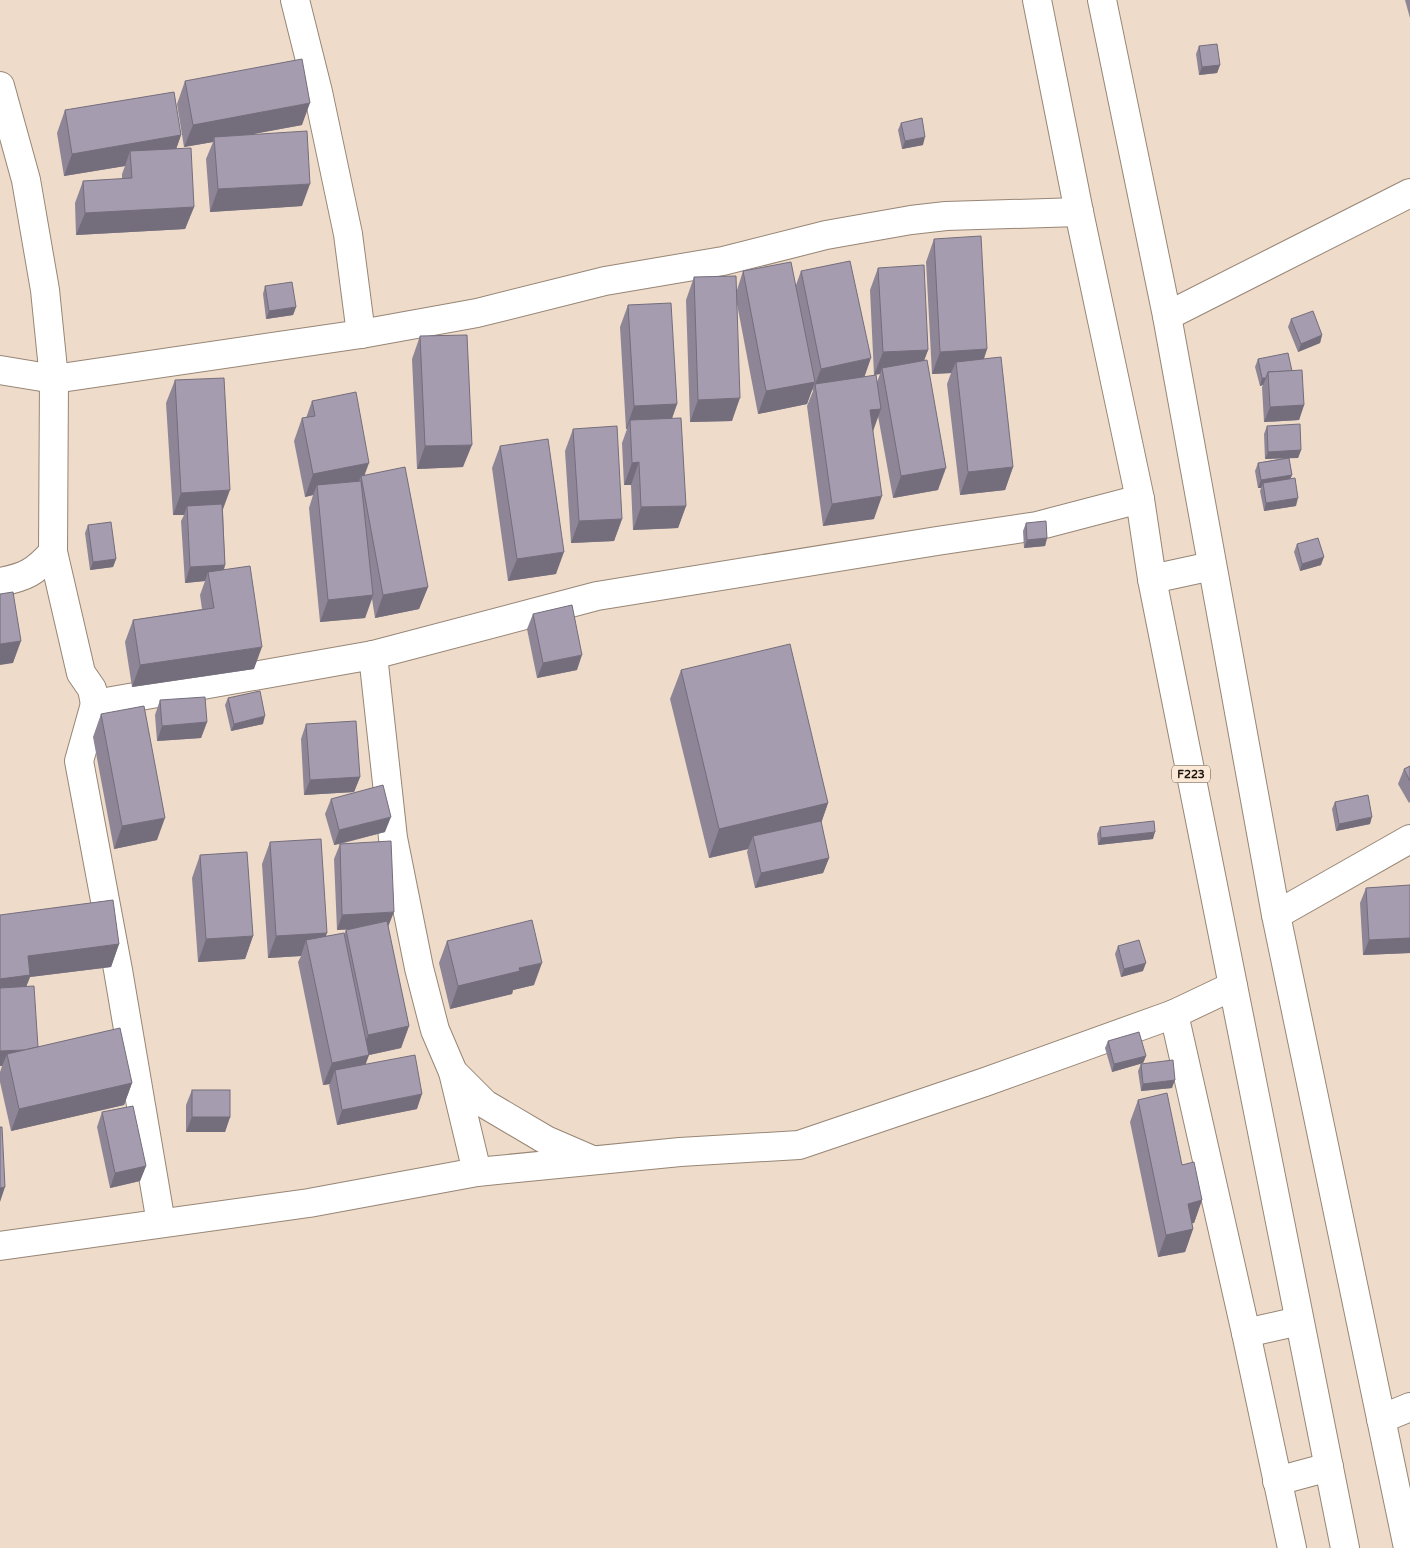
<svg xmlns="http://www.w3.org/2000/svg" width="1410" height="1548" font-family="'Varela Round',sans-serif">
  <rect width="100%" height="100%" fill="#eedbc9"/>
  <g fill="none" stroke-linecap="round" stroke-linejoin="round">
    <defs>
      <g id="minor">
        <path d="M295 0 318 92 348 234 361 334"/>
        <path d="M0 86 26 180 45 290 54 379 53 552C35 572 26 577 0 582"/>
        <path d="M1167 316 1410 193"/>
        <path d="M0 370 54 379 361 334 477 313 605 281 723 261 826 235 911 220 946 216 1079 212"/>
        <path d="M53 552 81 673 92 689 95 704 373 655 597 596 937 541 1037 526 1140 499"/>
        <path d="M373 655 393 838 419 968 435 1030 453 1072 485 1104 546 1140 590 1159"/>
        <path d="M95 704 79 761 118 970 161 1223"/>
        <path d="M1276 915 1410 839"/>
        <path d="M1174 1014 1246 1333 1292 1548"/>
        <path d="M453 1072 477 1172"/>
        <path d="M0 1246 309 1203 477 1172 680 1152 799 1145 985 1082 1174 1014 1233 986"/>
        <path d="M1246 1333 1299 1321"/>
        <path d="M1381 1419 1410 1407"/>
        <path d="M1277 1481 1329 1467"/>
      </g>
      <g id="major">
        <path d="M1037 0 1079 212 1140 499 1152 579 1345 1548"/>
        <path d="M1102 0 1167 316 1276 915 1408 1548"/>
        <path d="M1152 579 1212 566"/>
      </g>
    </defs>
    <use href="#minor" stroke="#978676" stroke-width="30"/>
    <use href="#major" stroke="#978676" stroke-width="30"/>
    <use href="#minor" stroke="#fff" stroke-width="28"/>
    <use href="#major" stroke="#fff" stroke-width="28"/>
  </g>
  <g fill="#8e8697">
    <path d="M1405 0H1410V18Z"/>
    <path d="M1199 46 1220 65 1217 73 1199 75 1196 54Z"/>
    <path d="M185 81 302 125 254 134 302 206 210 212 206 159 213 142 184 147 177 104Z"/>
    <path d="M65 110 181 135 176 149 194 207 185 229 76 235 75 203 83 181 122 179V174L125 166 64 176 57 133Z"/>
    <path d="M901 123 923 145 902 149 898 130Z"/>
    <path d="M934 239 987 349 984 359 1013 467 1005 490 960 495 947 384 951 373 932 374 926 262Z"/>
    <path d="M878 268 928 350 924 360 938 490 893 498 878 416 873 431 874 519 823 526 807 406 813 391 812 389 807 404 758 414 737 304 732 421 690 422 686 300 694 277 737 290 743 271 796 285 801 271 864 377 877 382 880 374 874 375 870 290Z"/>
    <path d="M265 286 296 307 293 315 266 319 263 294Z"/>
    <path d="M628 305 677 404 672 418 686 506 678 528 633 530 631 485H624L622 443 627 429H626L620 327Z"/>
    <path d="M1291 319 1322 335 1320 343 1298 352 1288 327Z"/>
    <path d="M420 336 463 467 417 469 412 359Z"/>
    <path d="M1258 359 1292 371 1304 405 1299 420 1264 422 1262 387 1263 385 1260 386 1255 367Z"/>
    <path d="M175 380 223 511 225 565 224 570 254 669 132 687 125 642 133 620 202 609 200 595 205 581 185 583 181 521 184 515H173L166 403Z"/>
    <path d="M312 401 365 475 428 587 419 609 375 618 372 599 365 618 320 622 309 508 313 495 305 497 294 441 302 418H306Z"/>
    <path d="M1267 426 1301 450 1298 458H1289L1292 475 1290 479 1296 506 1264 511 1260 491 1261 488H1258L1255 471 1258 463 1284 458 1265 459 1264 434Z"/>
    <path d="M573 429 622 519 614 541 571 543 565 451Z"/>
    <path d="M500 446 556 574 508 581 492 468Z"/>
    <path d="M1026 523 1047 538 1045 546 1024 548 1023 531Z"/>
    <path d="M88 525 116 559 113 567 90 570 85 533Z"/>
    <path d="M1297 544 1321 565 1300 571 1294 552Z"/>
    <path d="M533 614 577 670 537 678 527 629Z"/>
    <path d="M681 670 828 803 821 823 829 858 823 873 755 888 747 852 748 849 709 858 670 699Z"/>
    <path d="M228 698 263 724 231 731 225 705Z"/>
    <path d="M160 700 207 722 201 738 157 741 155 715Z"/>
    <path d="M101 714 157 840 114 849 93 737Z"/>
    <path d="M306 724 360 777 354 792 304 795 301 739Z"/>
    <path d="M1410 766V802L1409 803 1398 784 1404 769Z"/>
    <path d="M331 799 385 832 340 844 388 927 409 1026 401 1048 369 1055 365 1064 417 1109 337 1125 329 1085 330 1084 323 1085 298 962 301 956 268 958 262 864 270 842 327 933 325 936 344 934 346 930 351 929 337 930 334 859 340 844 334 845 325 814Z"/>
    <path d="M1335 802 1370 824 1336 831 1332 809Z"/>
    <path d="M1100 827 1153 839 1098 845 1097 834Z"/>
    <path d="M200 855 253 936 245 959 198 962 192 878Z"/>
    <path d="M1410 885V953L1363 955 1360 903 1366 888Z"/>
    <path d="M0 915 119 944 111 967 30 977 26 987 38 1047 132 1083 124 1105 11 1131 0 1082V1072L2 1066H0Z"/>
    <path d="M447 941 534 985 513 990 512 994 450 1009 439 963Z"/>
    <path d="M1118 946 1143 971 1121 977 1115 954Z"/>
    <path d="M1108 1041 1146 1056 1143 1063 1112 1072 1105 1048Z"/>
    <path d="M1141 1064 1172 1088 1141 1091 1138 1071Z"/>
    <path d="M192 1090 230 1117 225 1132H186V1105Z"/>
    <path d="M1138 1100 1182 1165 1202 1200 1194 1223H1192L1193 1229 1185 1252 1158 1257 1130 1122Z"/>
    <path d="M102 1112 146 1166 140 1181 110 1188 97 1127Z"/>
  </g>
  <g fill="#746d7b">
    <path d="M1220 65 1217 73 1199 75 1202 67Z"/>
    <path d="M310 103 302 125 215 141 214 137 213 142 184 147 193 125Z"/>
    <path d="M181 135 173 158 130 151 125 166 64 176 72 154Z"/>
    <path d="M925 137 923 145 902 149 905 141Z"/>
    <path d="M310 184 302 206 210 212 218 189Z"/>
    <path d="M194 207 185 229 76 235 85 213Z"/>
    <path d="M296 307 293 315 266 319 269 311Z"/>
    <path d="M1322 335 1320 343 1298 352 1301 344Z"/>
    <path d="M987 349 979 372 956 362 951 373 932 374 940 352Z"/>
    <path d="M928 350 920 372 882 368 880 374 874 375 883 352Z"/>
    <path d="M871 358 863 381 815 384 821 369Z"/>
    <path d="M1262 378H1266L1263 385 1260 386Z"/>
    <path d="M815 382 807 404 758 414 766 391Z"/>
    <path d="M740 398 732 421 690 422 698 400Z"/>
    <path d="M677 404 669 427 630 420 627 429H626L634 406Z"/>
    <path d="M1304 405 1299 420 1264 422 1270 407Z"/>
    <path d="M881 409 873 431 870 410Z"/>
    <path d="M472 445 463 467 417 469 425 446Z"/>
    <path d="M1301 450 1298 458 1265 459 1268 452Z"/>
    <path d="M639 462 631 485H624L632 463Z"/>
    <path d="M369 463 362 482 361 476 357 486 317 485 313 495 305 497 313 474Z"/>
    <path d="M1013 467 1005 490 960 495 968 472Z"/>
    <path d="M946 468 938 490 893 498 901 476Z"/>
    <path d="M1292 475 1289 482 1263 483 1261 488H1258L1261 480Z"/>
    <path d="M230 490 222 512 187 506 184 515H173L181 493Z"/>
    <path d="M882 496 874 519 823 526 832 504Z"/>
    <path d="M1298 498 1296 506 1264 511 1266 503Z"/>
    <path d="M686 506 678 528 633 530 641 507Z"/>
    <path d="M622 519 614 541 571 543 579 521Z"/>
    <path d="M1047 538 1045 546 1024 548 1027 540Z"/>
    <path d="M564 552 556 574 508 581 517 559Z"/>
    <path d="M1324 557 1321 565 1300 571 1302 564Z"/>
    <path d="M116 559 113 567 90 570 93 562Z"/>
    <path d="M225 565 220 581 208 572 205 581 185 583 190 567Z"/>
    <path d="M428 587 419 609 375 618 383 595Z"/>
    <path d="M373 595 365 618 320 622 328 600Z"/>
    <path d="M21 641 13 663 0 665V644Z"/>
    <path d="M262 647 254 669 132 687 140 665Z"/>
    <path d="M582 655 577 670 537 678 543 663Z"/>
    <path d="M265 716 263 724 231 731 234 724Z"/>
    <path d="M207 722 201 738 157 741 162 726Z"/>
    <path d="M360 777 354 792 304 795 310 780Z"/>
    <path d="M828 803 818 832 753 836 748 849 709 858 719 829Z"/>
    <path d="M391 817 385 832 334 845 339 830Z"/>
    <path d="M1372 817 1370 824 1336 831 1339 824Z"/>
    <path d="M165 818 157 840 114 849 122 826Z"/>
    <path d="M1155 832 1153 839 1098 845 1101 838Z"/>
    <path d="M829 858 823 873 755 888 761 873Z"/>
    <path d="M394 912 388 927 337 930 342 915Z"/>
    <path d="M327 933 319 955 306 940 301 956 268 958 276 936Z"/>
    <path d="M253 936 245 959 198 962 206 939Z"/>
    <path d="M1410 938V953L1363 955 1369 940Z"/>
    <path d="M119 944 111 967 30 977 22 997 0 1000V979L28 956Z"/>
    <path d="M542 963 534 985 513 990 512 994 450 1009 458 986 519 968Z"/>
    <path d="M1146 963 1143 971 1121 977 1124 969Z"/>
    <path d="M409 1026 401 1048 369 1055 361 1077 335 1070 330 1084 323 1085 332 1063 360 1057 368 1035Z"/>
    <path d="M38 1049 7 1054 2 1066H0V1051Z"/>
    <path d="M1146 1056 1143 1063 1112 1072 1114 1064Z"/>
    <path d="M1175 1080 1172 1088 1141 1091 1143 1084Z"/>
    <path d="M132 1083 124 1105 11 1131 19 1109Z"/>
    <path d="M422 1094 417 1109 337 1125 342 1110Z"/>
    <path d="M192 1117H230L225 1132H186Z"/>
    <path d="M146 1166 140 1181 110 1188 115 1173Z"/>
    <path d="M5 1187 0 1202V1188Z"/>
    <path d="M1202 1200 1194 1223 1179 1226 1188 1204Z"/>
    <path d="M1193 1229 1185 1252 1158 1257 1166 1235Z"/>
  </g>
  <g fill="#a59cb0" stroke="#746d7b">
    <path d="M1217 44 1220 65 1202 67 1199 46Z"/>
    <path d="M302 59 310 103 193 125 185 81Z"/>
    <path d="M174 92 181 135 72 154 65 110Z"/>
    <path d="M922 118 925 137 905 141 901 123Z"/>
    <path d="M307 131 310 184 218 189 214 137Z"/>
    <path d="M191 148 194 207 85 213 83 181 132 178 130 151Z"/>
    <path d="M981 236 987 349 940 352 934 239Z"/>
    <path d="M850 261 871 358 821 369 801 271Z"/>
    <path d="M791 262 815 382 766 391 743 271Z"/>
    <path d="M924 265 928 350 883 352 878 268Z"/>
    <path d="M736 276 740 398 698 400 694 277Z"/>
    <path d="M292 282 296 307 269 311 265 286Z"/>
    <path d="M671 303 677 404 634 406 628 305Z"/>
    <path d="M1313 311 1322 335 1301 344 1291 319Z"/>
    <path d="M467 335 472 445 425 446 420 336Z"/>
    <path d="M1288 353 1292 371 1268 372 1266 378H1262L1258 359Z"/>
    <path d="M1001 357 1013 467 968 472 956 362Z"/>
    <path d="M927 360 946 468 901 476 882 368Z"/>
    <path d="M1302 370 1304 405 1270 407 1268 372Z"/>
    <path d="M876 375 881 409 870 410 882 496 832 504 815 384Z"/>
    <path d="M224 378 230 490 181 493 175 380Z"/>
    <path d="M356 392 369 463 313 474 302 418 315 416 312 401Z"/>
    <path d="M681 418 686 506 641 507 639 462 632 463 630 420Z"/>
    <path d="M1300 424 1301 450 1268 452 1267 426Z"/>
    <path d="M617 426 622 519 579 521 573 429Z"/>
    <path d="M548 439 564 552 517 559 500 446Z"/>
    <path d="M1289 458 1292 475 1261 480 1258 463Z"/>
    <path d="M405 467 428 587 383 595 361 476Z"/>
    <path d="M1295 478 1298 498 1266 503 1263 483Z"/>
    <path d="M361 481 373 595 328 600 317 485Z"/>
    <path d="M222 504 225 565 190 567 187 506Z"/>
    <path d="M1046 521 1047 538 1027 540 1026 523Z"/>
    <path d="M111 522 116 559 93 562 88 525Z"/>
    <path d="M1318 538 1324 557 1302 564 1297 544Z"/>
    <path d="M250 566 262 647 140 665 133 620 214 608 208 572Z"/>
    <path d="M13 592 21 641 0 644V594Z"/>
    <path d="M572 605 582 655 543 663 533 614Z"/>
    <path d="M790 644 828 803 719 829 681 670Z"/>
    <path d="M260 691 265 716 234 724 228 698Z"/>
    <path d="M205 697 207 722 162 726 160 700Z"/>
    <path d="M144 706 165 818 122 826 101 714Z"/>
    <path d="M356 721 360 777 310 780 306 724Z"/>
    <path d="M1410 766V781L1404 769Z"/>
    <path d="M383 785 391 817 339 830 331 799Z"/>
    <path d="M1368 795 1372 817 1339 824 1335 802Z"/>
    <path d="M821 821 829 858 761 873 753 836Z"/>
    <path d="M1154 821 1155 832 1101 838 1100 827Z"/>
    <path d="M321 839 327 933 276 936 270 842Z"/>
    <path d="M391 841 394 912 342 915 340 844Z"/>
    <path d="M247 852 253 936 206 939 200 855Z"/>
    <path d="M1410 885V938L1369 940 1366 888Z"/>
    <path d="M113 900 119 944 28 956 30 975 0 979V915Z"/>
    <path d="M532 920 542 963 519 968 520 971 458 986 447 941Z"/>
    <path d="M387 921 409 1026 368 1035 346 930Z"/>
    <path d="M344 933 369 1055 332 1063 306 940Z"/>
    <path d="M1139 940 1146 963 1124 969 1118 946Z"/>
    <path d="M34 986 38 1047 24 1050 0 1051V988Z"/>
    <path d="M120 1028 132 1083 19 1109 7 1054Z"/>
    <path d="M1139 1032 1146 1056 1114 1064 1108 1041Z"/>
    <path d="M415 1055 422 1094 342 1110 335 1070Z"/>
    <path d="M1173 1060 1175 1080 1143 1084 1141 1064Z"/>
    <rect x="192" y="1090" width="38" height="27"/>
    <path d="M1167 1093 1182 1165 1194 1162 1202 1200 1188 1204 1193 1229 1166 1235 1138 1100Z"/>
    <path d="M133 1106 146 1166 115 1173 102 1112Z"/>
    <path d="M0 1127H2L5 1187 0 1188Z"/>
  </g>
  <g text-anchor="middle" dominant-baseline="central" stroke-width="4" stroke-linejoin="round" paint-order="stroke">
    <rect fill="#fbe8d6" stroke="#5e544a" stroke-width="1" x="1172" y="765.5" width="38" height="17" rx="4"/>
    <g font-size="11" font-weight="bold" fill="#1a140e">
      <text x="1191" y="774">F223</text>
    </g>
  </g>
</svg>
